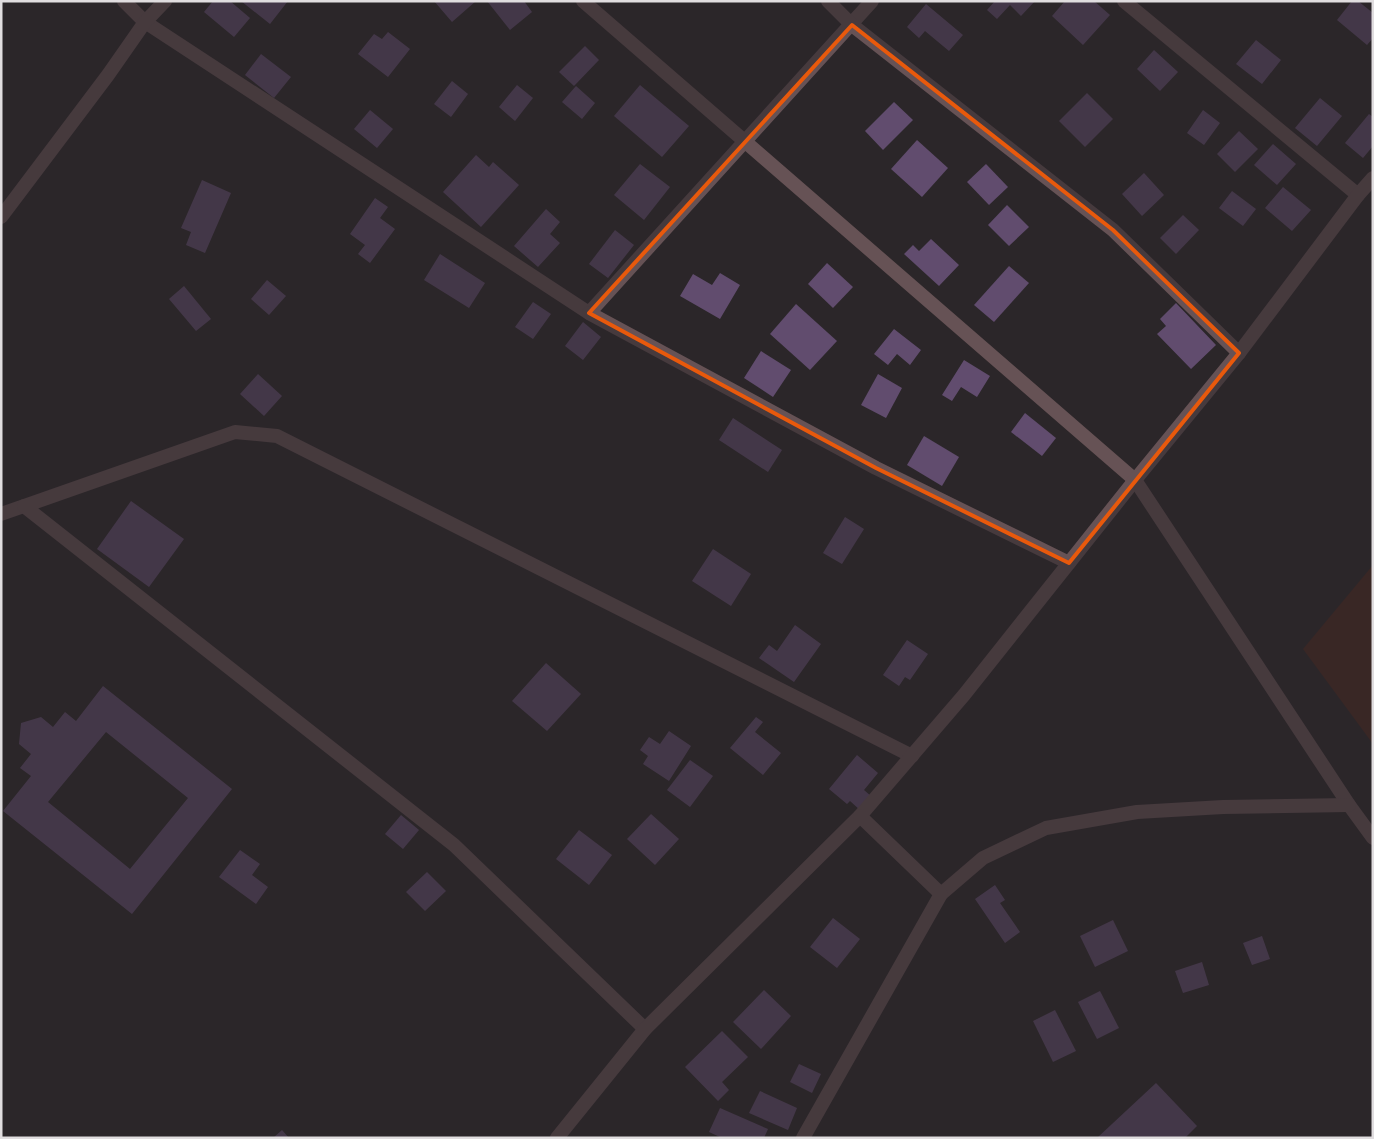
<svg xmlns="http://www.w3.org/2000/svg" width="1374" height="1139" font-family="'Titillium Web',sans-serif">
  <rect width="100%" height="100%" fill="#2b2629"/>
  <path fill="#4a281f" d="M1373 565V744L1303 649Z"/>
  <g fill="#614c6e" fill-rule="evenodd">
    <path d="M213 1H230L250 18 234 37 204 12Z"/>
    <path d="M241 1H288L270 24Z"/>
    <path d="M434 1H476L452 22Z"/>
    <path d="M487 1H524L532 12 510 30Z"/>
    <path d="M995 1H1035L1021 16 1010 5 997 19 987 10Z"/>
    <path d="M1065 1H1094L1110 15 1083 45 1052 16Z"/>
    <path d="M1352 1H1358L1373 13V38L1367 45 1337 20Z"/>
    <path d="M926 4 963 35 949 51 925 31 919 38 907 27Z"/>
    <path d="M388 32 410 49 388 77 358 54 374 34 382 39Z"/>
    <path d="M1256 40 1281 60 1262 84 1236 64Z"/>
    <path d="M585 46 599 60 574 86 559 72Z"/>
    <path d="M1154 50 1178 72 1160 91 1137 69Z"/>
    <path d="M261 54 291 77 274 98 245 75Z"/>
    <path d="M452 81 468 94 451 117 434 104Z"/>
    <path d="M517 85 533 98 515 121 499 107Z"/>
    <path d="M640 85 689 126 662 157 614 116Z"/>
    <path d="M576 86 595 103 582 119 562 102Z"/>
    <path d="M1087 93 1113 119 1085 147 1059 121Z"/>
    <path d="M1320 98 1342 116 1317 146 1295 128Z"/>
    <path d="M894 102 913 120 883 150 865 131Z"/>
    <path d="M370 110 393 129 377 148 354 129Z"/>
    <path d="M1203 110 1220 123 1204 145 1187 133Z"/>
    <path d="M1369 114 1373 117V146L1363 158 1345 143Z"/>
    <path d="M1239 131 1258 149 1235 172 1217 154Z"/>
    <path d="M917 140 948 168 922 197 891 169Z"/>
    <path d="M1273 144 1296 164 1277 185 1254 165Z"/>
    <path d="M476 155 489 167 493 162 519 185 481 227 443 192Z"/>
    <path d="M640 164 670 187 644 220 614 195Z"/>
    <path d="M986 164 1008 187 989 205 967 182Z"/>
    <path d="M1144 173 1164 195 1142 216 1122 194Z"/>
    <path d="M202 180 231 193 205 253 186 245 191 232 181 228Z"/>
    <path d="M1283 187 1311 210 1292 231 1265 208Z"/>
    <path d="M1232 191 1256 209 1243 226 1219 208Z"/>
    <path d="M375 198 388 207 380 218 395 229 370 263 358 254 365 245 350 234Z"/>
    <path d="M1007 205 1029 227 1009 246 988 225Z"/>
    <path d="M546 209 560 222 550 234 560 243 538 267 514 246Z"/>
    <path d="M1183 215 1199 230 1176 254 1160 238Z"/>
    <path d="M615 230 634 245 608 278 589 264Z"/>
    <path d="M931 239 959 265 939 286 904 254 913 245 919 251Z"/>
    <path d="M440 254 485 283 469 308 424 280Z"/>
    <path d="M827 263 853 287 833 308 808 284Z"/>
    <path d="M1009 266 1029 283 994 322 974 305Z"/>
    <path d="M720 273 740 285 720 319 680 296 693 274 712 285Z"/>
    <path d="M267 280 286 296 269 315 251 299Z"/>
    <path d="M184 286 211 319 196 331 169 299Z"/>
    <path d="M533 302 551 314 533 339 515 327Z"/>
    <path d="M1176 303 1216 345 1191 369 1157 334 1166 326 1160 319Z"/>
    <path d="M796 304 837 341 810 370 770 334Z"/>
    <path d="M583 322 601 337 583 360 565 346Z"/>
    <path d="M894 329 921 350 910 365 897 354 888 365 874 354Z"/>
    <path d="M761 351 791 370 773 397 744 378Z"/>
    <path d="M964 360 990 376 977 397 961 387 952 401 942 395Z"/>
    <path d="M258 374 282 396 264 416 240 394Z"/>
    <path d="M878 374 902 388 886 418 861 405Z"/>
    <path d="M1025 413 1056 438 1042 456 1011 432Z"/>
    <path d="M733 418 782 450 768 472 719 440Z"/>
    <path d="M924 436 959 457 942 486 907 465Z"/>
    <path d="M131 501 184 539 149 587 97 549Z"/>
    <path d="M845 517 864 529 842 564 823 553Z"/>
    <path d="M713 549 751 574 731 606 692 581Z"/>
    <path d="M795 625 821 644 794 682 759 658 769 645 777 651Z"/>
    <path d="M907 640 928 654 910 680 905 677 899 686 883 675Z"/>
    <path d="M546 663 581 694 547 731 512 701Z"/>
    <path d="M103 686 232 789 132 914 3 811 31 776 20 768 31 754 19 744 21 723 41 717 53 727 65 712 76 721ZM106 732 188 798 130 869 48 802Z"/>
    <path d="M756 717 763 722 755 732 781 753 763 775 730 748Z"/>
    <path d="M669 731 691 746 669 781 643 764 648 756 640 750 649 737 660 744Z"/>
    <path d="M857 755 878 773 864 790 872 797 860 810 850 801 847 804 829 789Z"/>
    <path d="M690 760 713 776 690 807 667 790Z"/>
    <path d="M651 814 679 839 655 865 627 839Z"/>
    <path d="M401 815 419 830 403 849 385 834Z"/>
    <path d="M579 830 612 855 589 885 556 859Z"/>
    <path d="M240 850 260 864 252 875 268 887 256 904 219 877Z"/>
    <path d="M427 872 446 891 425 911 406 892Z"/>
    <path d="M995 885 1005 900 1000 903 1020 932 1005 943 975 899Z"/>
    <path d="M833 918 860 939 837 968 810 947Z"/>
    <path d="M1113 920 1128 951 1095 967 1080 936Z"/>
    <path d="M1262 936 1270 959 1252 965 1243 943Z"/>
    <path d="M1202 962 1209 985 1183 993 1175 971Z"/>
    <path d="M764 990 791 1016 761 1049 733 1022Z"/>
    <path d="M1100 991 1119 1028 1097 1039 1078 1002Z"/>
    <path d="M1055 1010 1076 1051 1053 1062 1033 1021Z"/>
    <path d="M722 1031 748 1057 722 1082 729 1090 718 1101 685 1067Z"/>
    <path d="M799 1064 821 1074 812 1093 790 1082Z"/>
    <path d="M1156 1083 1197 1126 1185 1138H1097Z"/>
    <path d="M760 1091 797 1108 788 1130 749 1113Z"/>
    <path d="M720 1108 768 1129 764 1138H722L709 1132Z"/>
    <path d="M282 1130 289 1138H273Z"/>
  </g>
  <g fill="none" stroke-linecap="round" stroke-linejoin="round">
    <g stroke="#665255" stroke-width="14">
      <path d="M124 1 145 22 589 313 872 1"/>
      <path d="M583 1 1135 480 1349 805 1373 838"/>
      <path d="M828 1 852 25 1113 230 1239 353"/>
      <path d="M1124 1 1358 195"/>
      <path d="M589 313 876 468 1069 563"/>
      <path d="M1 514 24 506"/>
      <path d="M941 894 983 858 1046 828 1137 812 1223 807 1349 805"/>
      <path d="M645 1029 454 845 24 506 235 432 277 436 912 756"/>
      <path d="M557 1138 645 1029 860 816 964 695 1135 480 1239 353 1358 195 1373 178"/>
      <path d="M803 1138 941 894 860 816"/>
    </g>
    <path stroke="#665255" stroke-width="14" d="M1 217 108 75 145 22 165 1"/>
  </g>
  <path d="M0 0H1374V1139H0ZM852 25 1113 230 1239 353 1069 563 876 468 589 313Z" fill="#2b2629" fill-opacity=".55" fill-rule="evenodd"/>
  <path fill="none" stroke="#e8590c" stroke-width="4" stroke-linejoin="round" d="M852 25 1113 230 1239 353 1069 563 876 468 589 313Z"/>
  <rect width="1374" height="1139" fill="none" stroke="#e0dddf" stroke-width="5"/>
</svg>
